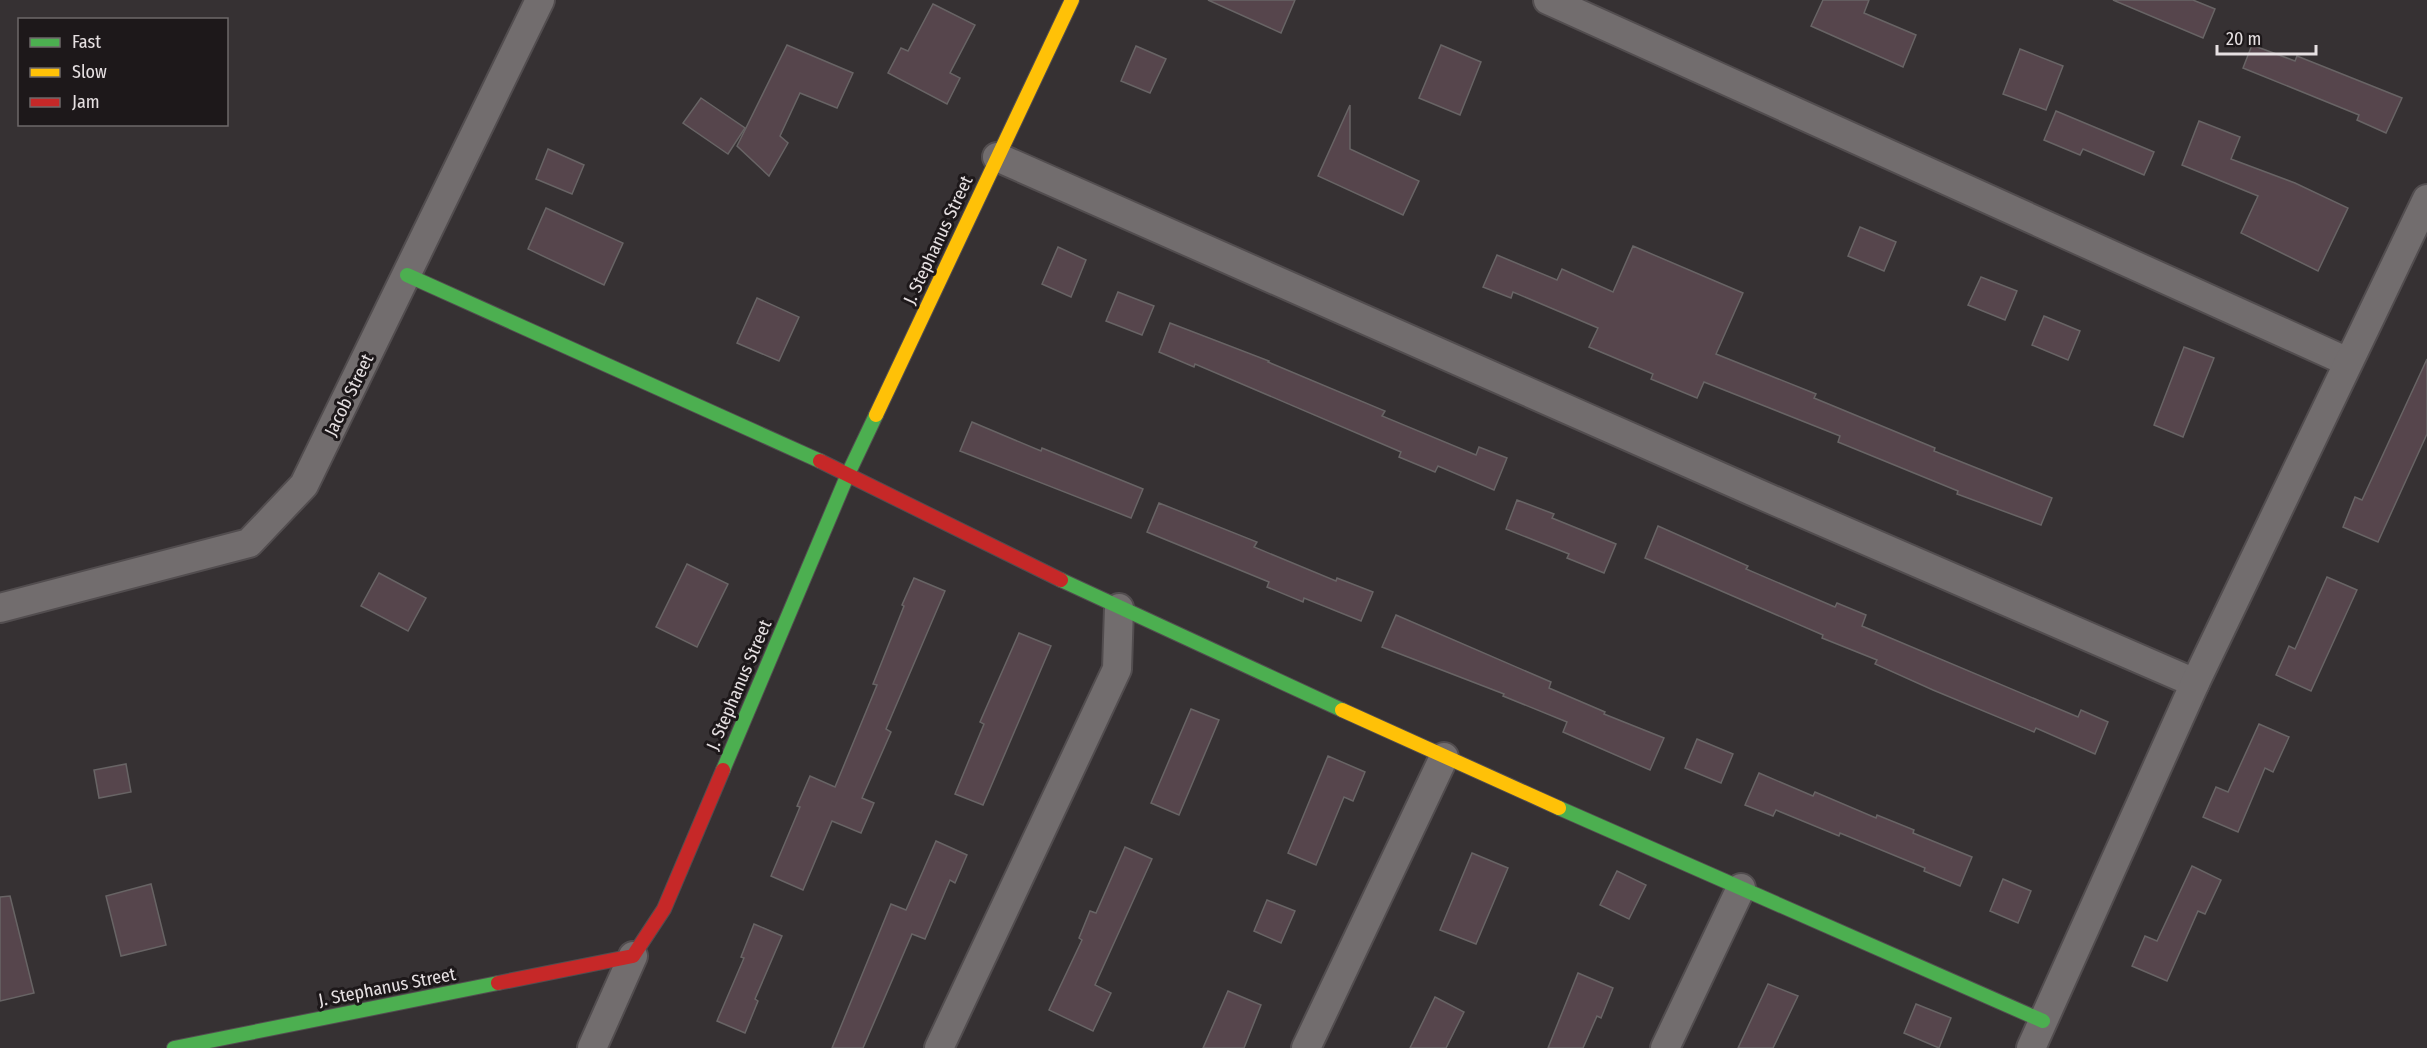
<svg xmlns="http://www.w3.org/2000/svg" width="2427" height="1048" font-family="'Fira Sans Condensed',sans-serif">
  <rect width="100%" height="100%" fill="#363133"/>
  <g fill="#56454c" stroke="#686465" stroke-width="1.5">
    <path d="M1208 0H1295L1281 33Z"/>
    <path d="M1823 0H1869L1864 13 1916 35 1903 67 1811 26Z"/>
    <path d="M2113 0H2193L2215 9 2203 38Z"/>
    <path d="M933 4 975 25 950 73 960 78 947 104 888 73 901 48 908 51Z"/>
    <path d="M787 45 853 73 837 108 800 93 780 136 788 143 769 176 737 146Z"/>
    <path d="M1441 45 1481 62 1460 115 1419 98Z"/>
    <path d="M2252 45 2295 61 2297 56 2402 98 2386 133 2357 120 2359 115 2243 68Z"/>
    <path d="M1136 46 1166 59 1150 93 1121 81Z"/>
    <path d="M2020 49 2063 66 2046 110 2003 94Z"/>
    <path d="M701 98 745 128 728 154 683 123Z"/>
    <path d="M1350 105V149L1419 181 1403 215 1318 176Z"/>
    <path d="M2056 111 2154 152 2144 175 2083 149 2080 155 2044 140Z"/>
    <path d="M2199 121 2240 137 2231 159 2295 183 2348 208 2318 271 2241 233 2258 196 2182 165Z"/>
    <path d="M548 149 584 165 572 194 536 179Z"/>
    <path d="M546 208 623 243 604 285 528 249Z"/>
    <path d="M1860 227 1896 242 1884 271 1848 256Z"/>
    <path d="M1633 246 1743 293 1716 354 1816 394 1814 398 1935 448 1934 451 2052 498 2041 525 1957 494 1958 491 1838 442 1840 436 1704 382 1697 398 1651 379 1653 374 1589 347 1598 328 1513 292 1511 298 1483 287 1497 255 1557 280 1562 269 1613 292Z"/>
    <path d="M1058 247 1086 260 1071 297 1042 284Z"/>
    <path d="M1981 277 2017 291 2005 320 1968 305Z"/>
    <path d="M1118 292 1154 306 1142 335 1106 321Z"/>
    <path d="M757 298 799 317 779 361 737 343Z"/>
    <path d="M2044 316 2080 331 2068 360 2032 345Z"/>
    <path d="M1170 323 1269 361 1268 362 1385 411 1382 416 1476 455 1479 447 1507 458 1494 490 1438 466 1435 472 1399 457 1401 452 1195 364 1194 367 1159 352Z"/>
    <path d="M2184 347 2214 358 2183 437 2154 425Z"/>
    <path d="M2427 359V434L2378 542 2343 527 2355 497 2362 500Z"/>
    <path d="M972 422 1041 451 1042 448 1143 489 1131 518 960 451Z"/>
    <path d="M1517 500 1554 514 1552 518 1616 544 1604 573 1567 558 1569 554 1506 529Z"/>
    <path d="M1159 503 1257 542 1254 547 1336 581 1337 578 1373 592 1361 621 1304 598 1303 602 1267 587 1269 582 1147 532Z"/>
    <path d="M1658 526 1748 566 1746 569 1835 607 1837 603 1866 615 1862 626 2078 717 2081 710 2108 722 2095 754 2036 728 2034 732 1933 690 1875 664 1877 660 1822 638 1823 635 1645 558Z"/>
    <path d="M687 564 728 584 697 647 656 627Z"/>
    <path d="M379 573 426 598 408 631 361 606Z"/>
    <path d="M2327 577 2357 590 2311 691 2276 675 2289 646 2295 649Z"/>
    <path d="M914 578 945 591 886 729 891 732 862 798 874 803 861 833 832 821 803 890 771 876 800 807 797 806 810 776 835 787 877 685 873 684 904 606 902 605Z"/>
    <path d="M1396 615 1551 682 1549 688 1605 712 1604 714 1664 738 1650 770 1563 732 1567 722 1503 696 1504 694 1382 647Z"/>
    <path d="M1019 633 1051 646 983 805 955 794 984 724 980 722Z"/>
    <path d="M1191 709 1219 720 1179 815 1151 803Z"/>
    <path d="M2259 724 2289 737 2273 772 2265 768 2238 832 2203 817 2216 787 2228 792Z"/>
    <path d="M1697 739 1733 754 1721 783 1685 768Z"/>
    <path d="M1328 756 1365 772 1353 801 1344 797 1316 865 1288 853Z"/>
    <path d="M126 764 131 792 99 798 94 770Z"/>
    <path d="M1759 773 1813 796 1815 792 1876 818 1877 815 1914 830 1913 833 1972 857 1960 886 1924 871 1925 868 1840 833 1839 836 1776 810 1773 816 1745 805Z"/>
    <path d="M936 841 967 855 955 883 950 880 925 939 912 934 863 1048H832L891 904 906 910Z"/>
    <path d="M1125 847 1152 859 1095 985 1111 993 1093 1031 1049 1010 1082 940 1079 938 1090 911 1096 913Z"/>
    <path d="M1472 853 1508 868 1476 944 1440 930Z"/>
    <path d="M2192 866 2221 880 2205 914 2198 911 2167 981 2132 966 2145 936 2157 941Z"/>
    <path d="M1617 871 1646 885 1629 919 1600 905Z"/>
    <path d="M2003 879 2031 891 2018 923 1990 911Z"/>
    <path d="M151 884 166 945 121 956 106 896Z"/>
    <path d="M10 896 34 993 0 1001V897Z"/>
    <path d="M1267 900 1295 911 1281 943 1254 931Z"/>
    <path d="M754 924 782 936 755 999 758 1001 745 1033 717 1021 744 958 741 957Z"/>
    <path d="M1578 973 1613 988 1601 1018 1597 1016 1583 1048H1548Z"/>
    <path d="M1768 984 1798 996 1773 1048H1738Z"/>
    <path d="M1228 991 1261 1005 1244 1048H1203Z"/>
    <path d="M1435 997 1464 1012 1446 1048H1410Z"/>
    <path d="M1916 1004 1951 1018 1939 1048 1904 1033Z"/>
  </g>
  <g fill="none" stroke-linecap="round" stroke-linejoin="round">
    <defs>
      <g id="street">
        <path d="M1548 0 2348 362"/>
        <path d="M997 157 1752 491 2195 683"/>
        <path d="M0 608 249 543 304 485 540 0"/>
        <path d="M592 1048 633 956"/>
        <path d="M939 1048 1117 669 1119 608"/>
        <path d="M1306 1048 1444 757"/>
        <path d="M1665 1048 1741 888"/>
        <path d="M2031 1048 2195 683 2427 199"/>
      </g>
      <g id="fast">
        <path d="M407 275 820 461"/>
        <path d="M1061 580 1342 710"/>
        <path d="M723 770 848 474 876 415"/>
        <path d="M1559 808 2043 1021"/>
        <path d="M174 1048 498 983"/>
      </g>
      <g id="slow">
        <path d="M876 415 1072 0"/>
        <path d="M1342 710 1559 808"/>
      </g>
      <g id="jam">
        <path d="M820 461 1061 580"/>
        <path d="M498 983 633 956 664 909 723 770"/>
      </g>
    </defs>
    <use href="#street" stroke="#524d4f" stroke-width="32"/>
    <use href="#fast" stroke="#524d4f" stroke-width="16"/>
    <use href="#slow" stroke="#524d4f" stroke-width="16"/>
    <use href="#jam" stroke="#524d4f" stroke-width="16"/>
    <use href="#street" stroke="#726d6e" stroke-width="28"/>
    <use href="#fast" stroke="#4caf50" stroke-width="14"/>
    <use href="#slow" stroke="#ffc107" stroke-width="14"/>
    <use href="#jam" stroke="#c62828" stroke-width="14"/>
  </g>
  <g text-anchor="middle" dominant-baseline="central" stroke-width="6" stroke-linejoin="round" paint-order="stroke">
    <g font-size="18" fill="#e6e0e2" stroke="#1d181a">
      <text transform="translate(938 240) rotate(-65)">J. Stephanus Street</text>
      <text transform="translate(349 395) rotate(-64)">Jacob Street</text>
      <text transform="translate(739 685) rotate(-67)">J. Stephanus Street</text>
      <text transform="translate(387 987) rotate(-11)">J. Stephanus Street</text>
    </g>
  </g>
  <rect x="18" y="18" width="210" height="108" fill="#1d181a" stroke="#6d686a" stroke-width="1.5"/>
  <rect x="30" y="38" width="30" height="9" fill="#4caf50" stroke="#6d686a" stroke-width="1.5"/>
  <text x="72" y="48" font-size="18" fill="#e6e0e2">Fast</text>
  <rect x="30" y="68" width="30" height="9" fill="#ffc107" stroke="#6d686a" stroke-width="1.5"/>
  <text x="72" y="78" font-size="18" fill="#e6e0e2">Slow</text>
  <rect x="30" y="98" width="30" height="9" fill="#c62828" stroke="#6d686a" stroke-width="1.5"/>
  <text x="72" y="108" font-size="18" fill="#e6e0e2">Jam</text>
  <path d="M2217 45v9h99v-9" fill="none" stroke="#e6e0e2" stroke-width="3"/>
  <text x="2226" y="45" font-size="18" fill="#e6e0e2" stroke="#1d181a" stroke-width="4.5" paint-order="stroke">20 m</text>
</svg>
